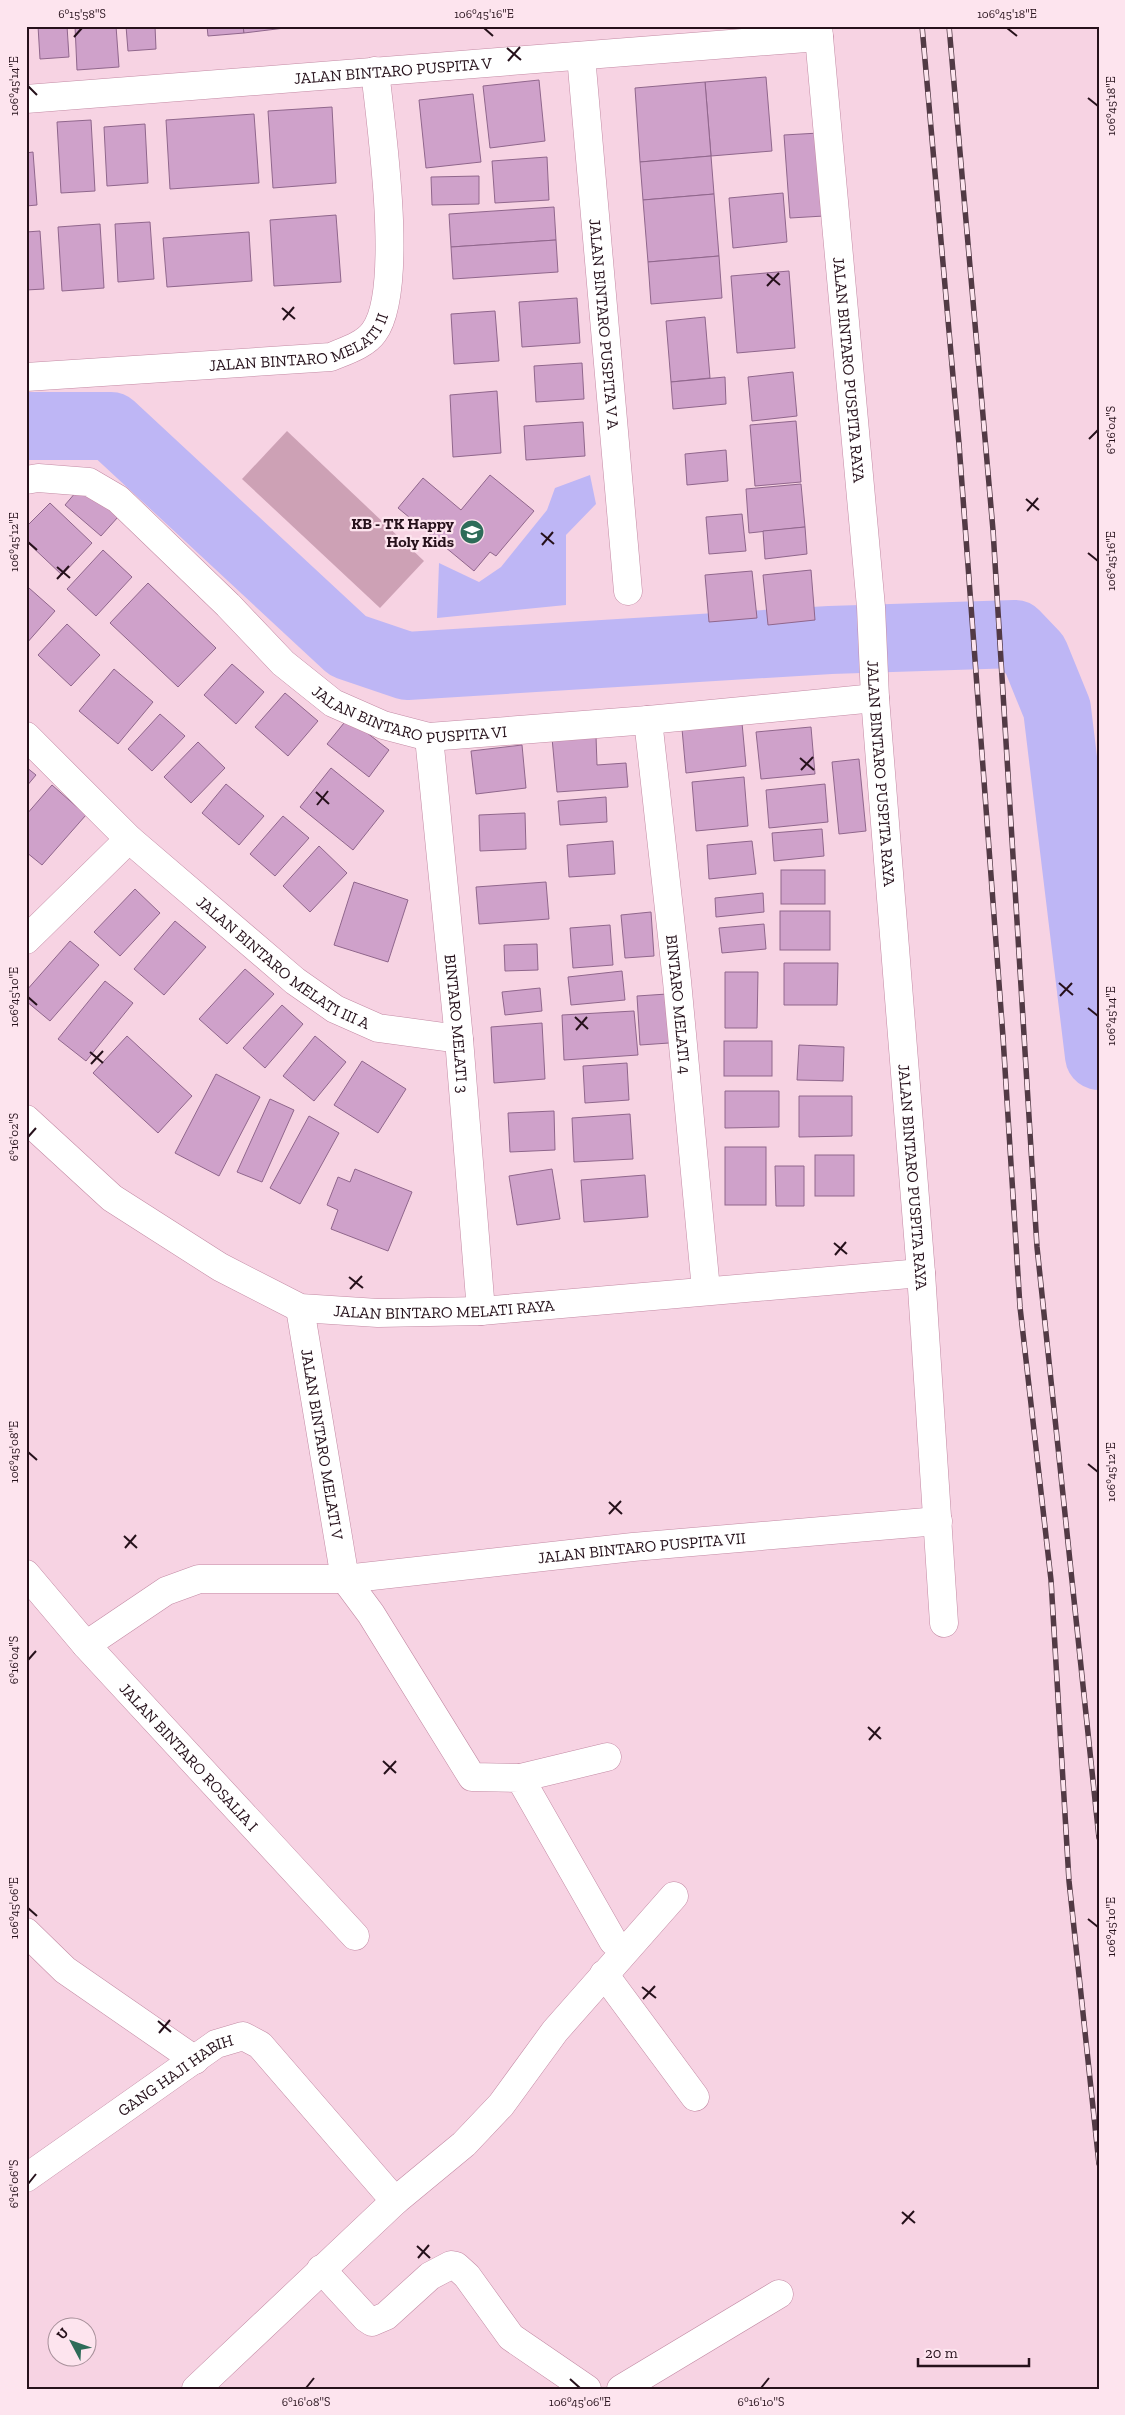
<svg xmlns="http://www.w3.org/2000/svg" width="1125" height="2415" font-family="'Zilla Slab',serif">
  <rect width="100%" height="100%" fill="#f7d3e3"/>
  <path fill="#cda1b5" d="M287 431 424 561 380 608 242 479Z"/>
  <path fill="#beb6f5" d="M590 475 596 504 566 535V605L437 618 439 563 479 582 501 567 547 510 555 488Z"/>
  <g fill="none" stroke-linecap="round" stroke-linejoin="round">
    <path stroke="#beb6f5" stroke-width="68" d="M26 426H111L348 646 407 666 830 640 1015 634 1035 655 1057 709 1099 1056"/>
  </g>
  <g fill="#cfa1ca" stroke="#90668c">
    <path d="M38 26H67L69 57 40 59Z"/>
    <path d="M75 26H116L119 67 77 70Z"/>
    <path d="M126 26H155L156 49 128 51Z"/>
    <path d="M207 26H243L244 33 208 36Z"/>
    <path d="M243 26H293V27L244 33Z"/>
    <path d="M766 77 772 151 711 156 705 82Z"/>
    <path d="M539 80 545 141 490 148 483 86Z"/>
    <path d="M705 82 711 156 640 162 635 88Z"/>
    <path d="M473 94 481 162 426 168 419 100Z"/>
    <path d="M332 107 336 183 273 188 268 111Z"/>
    <path d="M254 114 259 183 170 189 166 120Z"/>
    <path d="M91 120 95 191 61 193 57 122Z"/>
    <path d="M145 124 148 183 107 186 104 127Z"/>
    <path d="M819 133 824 216 790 218 784 135Z"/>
    <path d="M33 152 37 205 26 206V153Z"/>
    <path d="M711 156 714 194 643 200 640 162Z"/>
    <path d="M547 157 549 200 495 203 492 161Z"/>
    <path d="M479 176V204L432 205 431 177Z"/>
    <path d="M783 193 787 242 733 248 729 198Z"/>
    <path d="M714 194 719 256 648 262 643 200Z"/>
    <path d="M554 207 556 240 451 247 449 214Z"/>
    <path d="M336 215 341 282 274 286 270 220Z"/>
    <path d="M150 222 154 279 118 282 115 224Z"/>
    <path d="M100 224 104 288 62 291 58 227Z"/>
    <path d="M40 231 44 289 26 290V232Z"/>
    <path d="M249 232 252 281 167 287 163 238Z"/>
    <path d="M556 240 558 272 453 279 451 247Z"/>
    <path d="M719 256 722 298 651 304 648 262Z"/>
    <path d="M789 271 795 348 737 353 731 276Z"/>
    <path d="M577 298 580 343 522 347 519 302Z"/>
    <path d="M495 311 499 361 454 364 451 314Z"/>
    <path d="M705 317 710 378 671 382 666 321Z"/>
    <path d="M582 363 584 399 536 402 534 366Z"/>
    <path d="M793 372 797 416 752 421 748 377Z"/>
    <path d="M725 377 726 404 673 409 671 382Z"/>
    <path d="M497 391 501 453 453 457 450 395Z"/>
    <path d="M796 421 801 482 755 486 750 425Z"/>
    <path d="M583 422 585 456 526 460 524 426Z"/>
    <path d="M726 450 728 481 687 485 685 454Z"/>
    <path d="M490 475 534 511 496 556 490 552 474 571 398 508 423 478 461 510Z"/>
    <path d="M801 484 805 527 749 533 746 489Z"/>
    <path d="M81 486 118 517 101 536 65 505Z"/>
    <path d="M50 503 92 543 62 575 26 541V527Z"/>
    <path d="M742 514 746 551 709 554 706 517Z"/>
    <path d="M805 527 807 554 765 559 763 531Z"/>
    <path d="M103 550 132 577 96 616 67 589Z"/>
    <path d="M811 570 815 620 768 625 763 575Z"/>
    <path d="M752 571 757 618 709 622 705 575Z"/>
    <path d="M148 583 216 648 178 687 110 623Z"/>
    <path d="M29 588 55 611 26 644V591Z"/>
    <path d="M67 624 100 655 71 686 38 655Z"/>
    <path d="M232 664 264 692 236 724 204 695Z"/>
    <path d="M114 669 153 702 118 744 79 711Z"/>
    <path d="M285 693 318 721 288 756 255 727Z"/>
    <path d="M160 714 185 736 152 771 128 749Z"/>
    <path d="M348 718 389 750 369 777 327 744Z"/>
    <path d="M742 723 746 766 686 773 682 729Z"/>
    <path d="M811 727 815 774 761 779 756 732Z"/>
    <path d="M596 736 597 765 626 763 628 787 557 792 552 738Z"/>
    <path d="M198 742 225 768 191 803 164 777Z"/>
    <path d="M522 745 526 788 476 794 471 751Z"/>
    <path d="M859 759 866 831 839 834 832 762Z"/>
    <path d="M26 767 36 775 26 787Z"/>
    <path d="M331 768 384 811 353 850 300 807Z"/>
    <path d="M744 777 748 826 696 831 692 782Z"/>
    <path d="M226 784 264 816 239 845 202 813Z"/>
    <path d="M825 784 828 822 769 828 766 790Z"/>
    <path d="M52 785 86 815 42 865 26 852V815Z"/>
    <path d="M606 797 607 822 560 825 558 801Z"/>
    <path d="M525 813 526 849 480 851 479 815Z"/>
    <path d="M283 816 309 838 275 876 250 854Z"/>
    <path d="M822 829 824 856 774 861 772 833Z"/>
    <path d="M613 841 615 874 569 877 567 845Z"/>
    <path d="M752 841 756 874 709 879 707 845Z"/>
    <path d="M319 846 347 873 310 912 283 886Z"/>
    <rect x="781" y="870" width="44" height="34"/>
    <path d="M354 882 408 900 388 962 334 945Z"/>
    <path d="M546 882 549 919 479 924 476 887Z"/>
    <path d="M135 889 160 913 120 956 94 932Z"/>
    <path d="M763 893 764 912 716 917 715 898Z"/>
    <rect x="780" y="911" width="50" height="39"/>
    <path d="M651 912 654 956 625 958 621 915Z"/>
    <path d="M175 921 206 947 164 995 134 969Z"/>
    <path d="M764 924 766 949 722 953 719 928Z"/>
    <path d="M610 925 613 965 573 968 570 928Z"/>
    <path d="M70 941 99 965 50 1021 26 1001V991Z"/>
    <path d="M537 944 538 970 505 971 504 945Z"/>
    <path d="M784 963H838L837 1005H784Z"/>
    <path d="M245 969 274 994 227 1044 199 1019Z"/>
    <path d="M622 971 625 1000 571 1005 568 977Z"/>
    <path d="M725 972H758L757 1028H725Z"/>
    <path d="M105 981 133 1003 86 1061 58 1039Z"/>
    <path d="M540 988 542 1011 505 1015 502 992Z"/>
    <path d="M667 994 669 1043 640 1045 637 996Z"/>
    <path d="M282 1005 303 1024 265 1068 243 1048Z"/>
    <path d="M634 1011 638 1055 564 1060 562 1015Z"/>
    <path d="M542 1023 545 1079 494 1083 491 1027Z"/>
    <path d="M127 1036 192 1096 158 1133 93 1073Z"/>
    <path d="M315 1036 346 1062 314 1101 283 1076Z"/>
    <rect x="724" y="1041" width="48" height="35"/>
    <path d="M799 1045 844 1047 843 1081 797 1080Z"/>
    <path d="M362 1061 406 1089 378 1133 334 1105Z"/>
    <path d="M627 1063 629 1100 585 1103 583 1066Z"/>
    <path d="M216 1074 260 1097 219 1176 175 1153Z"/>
    <path d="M725 1091H779V1127L725 1128Z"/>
    <path d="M799 1096H852V1136L799 1137Z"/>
    <path d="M270 1099 294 1110 262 1182 237 1172Z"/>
    <path d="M554 1111 555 1150 510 1152 508 1113Z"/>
    <path d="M630 1114 633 1159 574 1162 572 1118Z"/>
    <path d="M309 1116 339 1133 300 1204 270 1188Z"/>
    <rect x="725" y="1147" width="41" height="58"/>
    <rect x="815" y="1155" width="39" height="41"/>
    <path d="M775 1166H804V1206H776Z"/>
    <path d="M355 1169 412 1192 388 1251 331 1229 338 1210 327 1205 338 1177 350 1182Z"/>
    <path d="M552 1169 560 1219 517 1225 509 1176Z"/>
    <path d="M645 1175 648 1217 584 1222 581 1180Z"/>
  </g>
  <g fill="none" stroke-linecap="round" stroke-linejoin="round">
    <defs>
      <g id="street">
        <path id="s1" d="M818 26 871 607 875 698 921 1273 944 1623"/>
        <path id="s2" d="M581 56 628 591"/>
        <path id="s3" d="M26 99 819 37"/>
        <path id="s4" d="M26 377 331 357C345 351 365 345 374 332 405 290 381 126 375 71"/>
        <path id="s5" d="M26 480 38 478 89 482 118 499 228 605 283 663 333 703 383 725 429 737 648 720 875 698"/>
        <path id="s6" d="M648 720 677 981 706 1290"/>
        <path id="s7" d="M26 736 129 839 295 981 335 1009 378 1028 459 1039"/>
        <path id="s8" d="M429 737 459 1039 481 1311"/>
        <path d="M26 940 129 839"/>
        <path id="s9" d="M26 1119 112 1198 220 1267 300 1308 378 1313 481 1311 921 1273"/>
        <path id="s10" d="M300 1308 345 1579 371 1614 472 1777 520 1778 613 1941"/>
        <path id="s11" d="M26 1574 86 1645 355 1936"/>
        <path id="s12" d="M86 1645 166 1591 199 1579H345L633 1547 938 1521"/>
        <path d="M520 1778 607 1757"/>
        <path d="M26 1932 65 1970 195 2060"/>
        <path d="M604 1974 695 2097"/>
        <path id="s13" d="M26 2178 216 2044 243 2036 260 2045 395 2201"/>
        <path d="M321 2269 366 2318 372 2322 386 2316 430 2276 451 2265 456 2266 467 2276 511 2337 587 2389"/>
        <path d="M196 2389 395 2201 464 2144 501 2105 555 2031 674 1896"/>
        <path d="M621 2389 779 2294"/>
      </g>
    </defs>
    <use href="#street" stroke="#c38aa4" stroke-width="29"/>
    <use href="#street" stroke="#fff" stroke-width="28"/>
    <defs>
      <g id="rail">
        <path d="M922 26 959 444 1003 1037 1020 1307 1051 1580 1069 1881 1099 2164"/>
        <path d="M949 26 993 530 1037 1247 1099 1838"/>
      </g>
    </defs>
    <use href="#rail" stroke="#523a45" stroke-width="5.5"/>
    <use href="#rail" stroke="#fde4ee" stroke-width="4" stroke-dasharray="11" stroke-linecap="butt"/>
  </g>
  <path fill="none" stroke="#26111b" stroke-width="2" d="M484 28 493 36M1007 28 1017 36M74 37 82 28M507 48 521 60M508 61 520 47M28 86 37 95M1088 98 1098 106M767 274 780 285M767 286 779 273M282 308 295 319M283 320 294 307M1089 439 1098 430M1026 499 1039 510M1027 511 1038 498M541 533 554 544M28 542 37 550M542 545 553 532M1088 553 1098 561M57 567 70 578M57 579 69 566M800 758 814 770M801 770 813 757M316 792 329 804M317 805 328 791M1059 983 1073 995M1060 996 1072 983M28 997 37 1005M1088 1008 1098 1016M575 1017 588 1029M576 1030 587 1017M90 1052 103 1063M91 1064 103 1051M28 1137 36 1128M834 1243 847 1254M835 1255 846 1242M349 1277 363 1288M350 1289 362 1276M28 1452 37 1460M1088 1464 1098 1472M609 1502 622 1514M609 1514 621 1501M124 1536 137 1548M125 1548 136 1535M28 1660 36 1651M868 1727 881 1739M869 1740 880 1727M383 1761 396 1773M384 1774 396 1761M28 1908 37 1916M1088 1919 1098 1927M642 1987 656 1998M643 1999 655 1986M158 2021 171 2032M159 2033 170 2020M28 2184 36 2174M902 2212 915 2223M902 2224 914 2211M417 2246 430 2258M418 2258 429 2245M570 2379 580 2388M306 2388 314 2378M761 2388 769 2378"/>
  <defs>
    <symbol id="school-disc" viewBox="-11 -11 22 22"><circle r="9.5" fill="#2e6c59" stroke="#fde4ee"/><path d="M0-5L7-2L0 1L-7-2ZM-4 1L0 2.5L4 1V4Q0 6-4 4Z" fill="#fff"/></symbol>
  </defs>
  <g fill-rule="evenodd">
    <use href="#school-disc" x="458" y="518" width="28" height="28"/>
  </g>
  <g text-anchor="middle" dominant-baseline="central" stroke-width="4.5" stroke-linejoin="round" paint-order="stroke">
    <g font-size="16" fill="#26111b" stroke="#fde4ee">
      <text stroke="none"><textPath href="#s3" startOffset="368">JALAN BINTARO PUSPITA V</textPath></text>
      <text stroke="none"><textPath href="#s2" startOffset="269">JALAN BINTARO PUSPITA V A</textPath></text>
      <text stroke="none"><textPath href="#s4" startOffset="280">JALAN BINTARO MELATI II</textPath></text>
      <text stroke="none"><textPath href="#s1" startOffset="345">JALAN BINTARO PUSPITA RAYA</textPath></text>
      <text stroke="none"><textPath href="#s5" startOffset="472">JALAN BINTARO PUSPITA VI</textPath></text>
      <text stroke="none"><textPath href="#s1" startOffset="750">JALAN BINTARO PUSPITA RAYA</textPath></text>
      <text stroke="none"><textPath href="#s7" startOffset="344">JALAN BINTARO MELATI III A</textPath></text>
      <text stroke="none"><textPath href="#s6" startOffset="286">BINTARO MELATI 4</textPath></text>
      <text stroke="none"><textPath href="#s8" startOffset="288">BINTARO MELATI 3</textPath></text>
      <text stroke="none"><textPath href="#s1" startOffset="1155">JALAN BINTARO PUSPITA RAYA</textPath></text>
      <text stroke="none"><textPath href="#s9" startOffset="479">JALAN BINTARO MELATI RAYA</textPath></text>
      <text stroke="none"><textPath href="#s10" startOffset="138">JALAN BINTARO MELATI V</textPath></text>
      <text stroke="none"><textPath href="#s12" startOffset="576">JALAN BINTARO PUSPITA VII</textPath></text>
      <text stroke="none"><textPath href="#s11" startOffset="245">JALAN BINTARO ROSALIA I</textPath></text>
      <text stroke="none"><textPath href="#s13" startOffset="182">GANG HAJI HABIH</textPath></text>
    </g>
    <g font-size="16" font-weight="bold" fill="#26111b" stroke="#fde4ee" text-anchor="end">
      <text x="454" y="523">KB - TK Happy<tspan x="454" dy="18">Holy Kids</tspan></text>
    </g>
  </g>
  <rect width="1125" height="2415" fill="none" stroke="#fde4ee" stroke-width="55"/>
  <g transform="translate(72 2342) rotate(311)"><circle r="24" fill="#fde4ee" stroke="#a7909a"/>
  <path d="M0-4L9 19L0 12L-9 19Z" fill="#2e6c59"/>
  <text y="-8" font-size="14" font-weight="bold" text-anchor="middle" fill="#26111b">U</text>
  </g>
  <path d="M918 2358v8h111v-8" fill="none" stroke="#26111b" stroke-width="2.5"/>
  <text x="925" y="2358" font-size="15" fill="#26111b" stroke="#fde4ee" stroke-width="4" paint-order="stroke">20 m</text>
  <rect x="28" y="28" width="1070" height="2360" fill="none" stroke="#26111b" stroke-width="2"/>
  <g font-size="12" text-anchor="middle" fill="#26111b">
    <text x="82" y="18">6°15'58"S</text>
    <text x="484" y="18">106°45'16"E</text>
    <text x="1007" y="18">106°45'18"E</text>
    <text transform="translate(14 86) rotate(-90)" y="4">106°45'14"E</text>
    <text transform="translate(1111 106) rotate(-90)" y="4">106°45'18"E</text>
    <text transform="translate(1111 430) rotate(-90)" y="4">6°16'04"S</text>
    <text transform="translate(14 542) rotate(-90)" y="4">106°45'12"E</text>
    <text transform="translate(1111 561) rotate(-90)" y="4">106°45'16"E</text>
    <text transform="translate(14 997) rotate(-90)" y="4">106°45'10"E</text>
    <text transform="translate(1111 1016) rotate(-90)" y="4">106°45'14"E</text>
    <text transform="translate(14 1137) rotate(-90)" y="4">6°16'02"S</text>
    <text transform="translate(14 1452) rotate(-90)" y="4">106°45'08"E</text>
    <text transform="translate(1111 1472) rotate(-90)" y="4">106°45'12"E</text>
    <text transform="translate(14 1660) rotate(-90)" y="4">6°16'04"S</text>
    <text transform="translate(14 1908) rotate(-90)" y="4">106°45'06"E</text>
    <text transform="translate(1111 1927) rotate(-90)" y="4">106°45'10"E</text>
    <text transform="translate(14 2184) rotate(-90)" y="4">6°16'06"S</text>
    <text x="306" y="2406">6°16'08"S</text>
    <text x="580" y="2406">106°45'06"E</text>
    <text x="761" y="2406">6°16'10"S</text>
  </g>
</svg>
